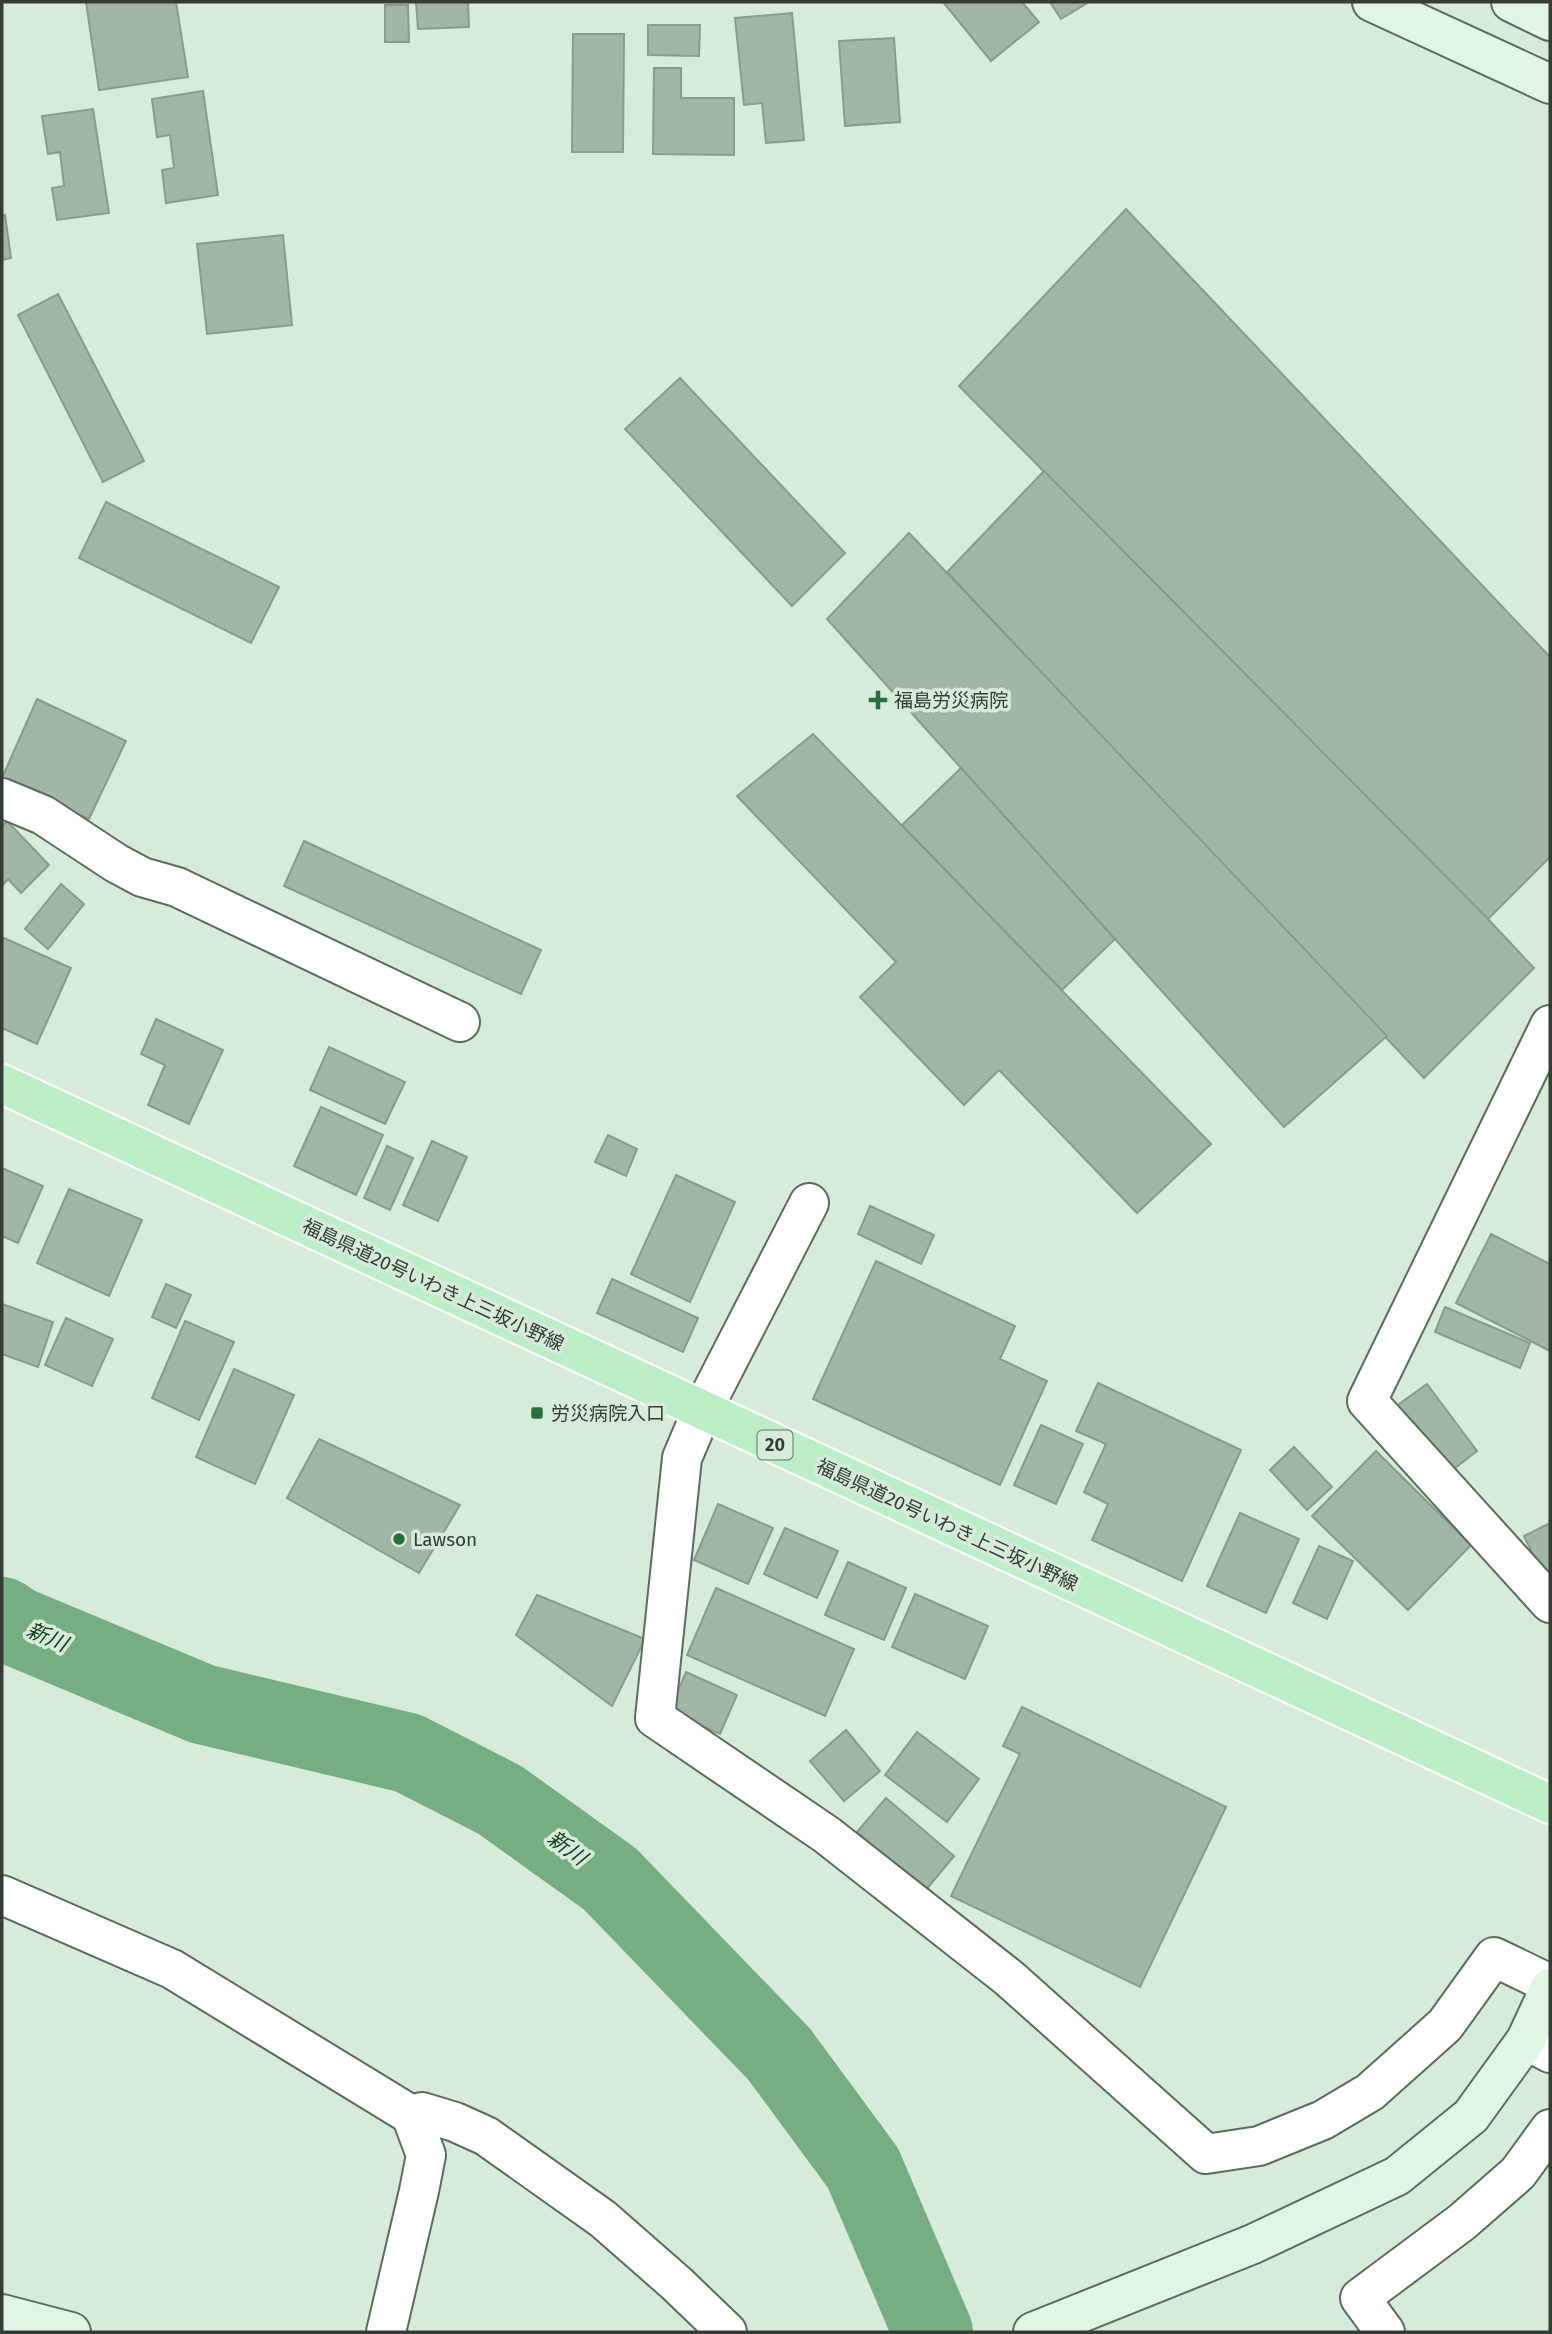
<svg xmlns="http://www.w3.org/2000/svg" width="1552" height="2334" font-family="'Fira Sans','Noto Sans JP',sans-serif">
  <rect width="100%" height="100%" fill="#d6ebd9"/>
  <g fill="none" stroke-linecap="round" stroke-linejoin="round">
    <path stroke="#76ae81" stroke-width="80" d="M2 1617 15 1626 202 1704 408 1753 500 1800 610 1879 779 2054 863 2168 933 2332"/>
  </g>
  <g fill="#a2b6a5" stroke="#889c8b" stroke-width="2">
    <path d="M86 2H176L188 77 99 90Z"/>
    <path d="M416 2H468L469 27 418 29Z"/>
    <path d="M943 2H1022L1039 22 991 61Z"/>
    <path d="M1050 2H1089L1061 19Z"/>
    <path d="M385 5H408L409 42H385Z"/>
    <path d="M792 13 804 140 766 143 762 103 744 105 735 18Z"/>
    <path d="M648 25H700L699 56 648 55Z"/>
    <path d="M573 34H624L623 152H572Z"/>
    <path d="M894 38 900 122 845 126 839 41Z"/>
    <path d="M654 68H681V98H734V155L653 154Z"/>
    <path d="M203 91 218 195 166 203 162 170 174 168 170 135 157 137 152 99Z"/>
    <path d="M93 109 109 213 57 220 52 188 64 186 60 152 48 154 42 116Z"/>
    <path d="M1126 209 1550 657V857L1488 919 959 386Z"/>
    <path d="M5 215 11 258 2 260V216Z"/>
    <path d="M283 235 292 325 207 334 197 244Z"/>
    <path d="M58 294 144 461 103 482 18 315Z"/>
    <path d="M680 378 845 553 792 606 625 429Z"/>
    <path d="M1044 471 1488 919 1534 968 1424 1078 947 572Z"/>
    <path d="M106 502 279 587 251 643 79 558Z"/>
    <path d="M909 533 1387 1036 1284 1127 827 619Z"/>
    <path d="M37 699 126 741 89 819 2 778Z"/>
    <path d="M813 734 1211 1144 1137 1213 999 1070 964 1105 860 997 896 962 737 796Z"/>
    <path d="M961 768 1115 939 1062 990 902 825Z"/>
    <path d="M7 821 49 865 21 893 8 879 2 886V826Z"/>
    <path d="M304 841 541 950 521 994 284 886Z"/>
    <path d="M61 884 84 904 48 949 25 929Z"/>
    <path d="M4 938 71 968 37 1044 2 1028V943Z"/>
    <path d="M156 1019 223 1050 189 1124 148 1105 165 1065 141 1054Z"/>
    <path d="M329 1047 405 1082 385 1124 310 1090Z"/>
    <path d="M321 1107 383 1135 356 1195 294 1166Z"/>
    <path d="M608 1135 637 1149 626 1176 595 1162Z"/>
    <path d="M432 1141 467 1157 438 1221 403 1205Z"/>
    <path d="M387 1146 413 1158 390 1210 364 1198Z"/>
    <path d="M2 1168 43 1186 18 1243 2 1236Z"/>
    <path d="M676 1175 735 1202 690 1302 631 1274Z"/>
    <path d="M69 1189 142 1220 109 1296 37 1263Z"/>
    <path d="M870 1206 934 1235 921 1264 858 1234Z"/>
    <path d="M1491 1234 1550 1264V1351L1456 1303Z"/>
    <path d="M876 1261 1015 1326 1000 1359 1047 1381 1000 1485 813 1399Z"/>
    <path d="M612 1279 698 1318 683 1352 597 1313Z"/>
    <path d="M166 1284 191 1295 176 1328 152 1317Z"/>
    <path d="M2 1304 53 1322 38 1367 2 1354Z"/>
    <path d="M1445 1307 1530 1343 1520 1368 1435 1332Z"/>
    <path d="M66 1318 113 1339 92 1386 45 1365Z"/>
    <path d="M185 1321 234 1342 199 1420 152 1398Z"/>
    <path d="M234 1369 294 1395 255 1484 196 1457Z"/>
    <path d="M1098 1383 1241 1450 1182 1581 1092 1540 1108 1504 1084 1492 1106 1444 1076 1431Z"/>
    <path d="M1427 1384 1477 1451 1446 1475 1395 1407Z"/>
    <path d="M1041 1425 1083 1444 1056 1504 1014 1485Z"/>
    <path d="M319 1439 460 1505 419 1573 287 1498Z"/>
    <path d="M1294 1447 1332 1487 1307 1510 1270 1470Z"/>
    <path d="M1376 1451 1471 1545 1408 1610 1312 1516Z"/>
    <path d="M718 1504 773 1528 748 1584 694 1560Z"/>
    <path d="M1240 1513 1299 1539 1266 1613 1207 1586Z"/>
    <path d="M1550 1523V1571L1543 1575 1524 1536Z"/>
    <path d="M785 1528 838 1551 817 1598 764 1574Z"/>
    <path d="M1319 1546 1353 1561 1327 1619 1293 1603Z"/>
    <path d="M848 1562 906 1588 884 1640 825 1615Z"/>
    <path d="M716 1588 854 1649 825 1716 687 1655Z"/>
    <path d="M915 1594 988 1626 965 1679 892 1647Z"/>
    <path d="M537 1595 645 1639 612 1706 516 1635Z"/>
    <path d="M686 1672 737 1695 720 1734 669 1711Z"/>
    <path d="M1022 1707 1226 1807 1140 1987 951 1896 1020 1754 1003 1746Z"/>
    <path d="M846 1730 880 1771 844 1801 810 1761Z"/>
    <path d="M917 1732 979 1779 947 1822 885 1775Z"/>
    <path d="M886 1798 954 1856 925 1891 857 1832Z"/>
  </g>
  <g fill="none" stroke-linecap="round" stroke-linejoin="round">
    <defs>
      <g id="street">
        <path d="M2 798 43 815 116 863 142 877 177 887 460 1022"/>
        <path d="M1550 1025 1367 1401 1550 1603"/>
        <path d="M809 1203 702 1411 682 1458 655 1718 827 1835 1009 1978 1206 2154 1259 2146 1323 2120 1370 2092 1445 2025 1494 1957 1550 1984"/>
        <path d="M2 1895 172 1969 411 2115 426 2155 419 2191 386 2332"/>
        <path d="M1526 2040 1550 2053"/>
        <path d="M411 2115 422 2112 455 2122 486 2136 603 2219 676 2283 727 2332"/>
        <path d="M1385 2332 1360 2298 1462 2222 1518 2173 1550 2129"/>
      </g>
      <g id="secondary">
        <path d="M1372 2 1550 84"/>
        <path d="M1511 2 1550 21"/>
        <path d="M2 2314 71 2332"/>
        <path d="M1033 2332 1253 2244 1397 2176 1471 2116 1526 2040 1550 1988"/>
      </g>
      <path id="primary" d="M2 1084 1550 1804"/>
    </defs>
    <use href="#street" stroke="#5a6c5d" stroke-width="42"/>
    <use href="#secondary" stroke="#5a6c5d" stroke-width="42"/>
    <use href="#primary" stroke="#fff" stroke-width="42"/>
    <use href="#street" stroke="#fff" stroke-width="38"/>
    <use href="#secondary" stroke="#def6e3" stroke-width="38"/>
    <use href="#primary" stroke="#bceec7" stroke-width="38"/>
  </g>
  <g fill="#276f3c" stroke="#d6ebd9" stroke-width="2.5">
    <path d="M874.5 689.5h7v7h7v7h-7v7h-7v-7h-7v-7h7z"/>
    <rect x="530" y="1406" width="14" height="14" rx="3.5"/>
    <circle cx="399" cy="1539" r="7"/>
  </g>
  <g text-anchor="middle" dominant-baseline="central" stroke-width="7" stroke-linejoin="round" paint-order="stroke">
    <rect fill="#d6ebd9" stroke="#657066" stroke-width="2" x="757.5" y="1430.5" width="35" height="29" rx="5"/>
    <g font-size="18" font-weight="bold" fill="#343c35">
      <text x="775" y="1445">20</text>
    </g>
    <g font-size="19" fill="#343c35" stroke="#d6ebd9" text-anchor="start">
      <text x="894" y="700">福島労災病院</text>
      <text x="551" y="1413">労災病院入口</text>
      <text x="413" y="1539">Lawson</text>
    </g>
    <g font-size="19" fill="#343c35" stroke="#d6ebd9">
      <text transform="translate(433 1285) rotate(25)">福島県道20号いわき上三坂小野線</text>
      <text transform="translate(947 1525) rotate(25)">福島県道20号いわき上三坂小野線</text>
    </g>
    <g font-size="21" font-style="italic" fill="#113b1d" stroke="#d6ebd9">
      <text transform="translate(47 1637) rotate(23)">新川</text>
      <text transform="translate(567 1848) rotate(36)">新川</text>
    </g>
  </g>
  <rect width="1552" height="2334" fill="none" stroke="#343c35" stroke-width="7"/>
</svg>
